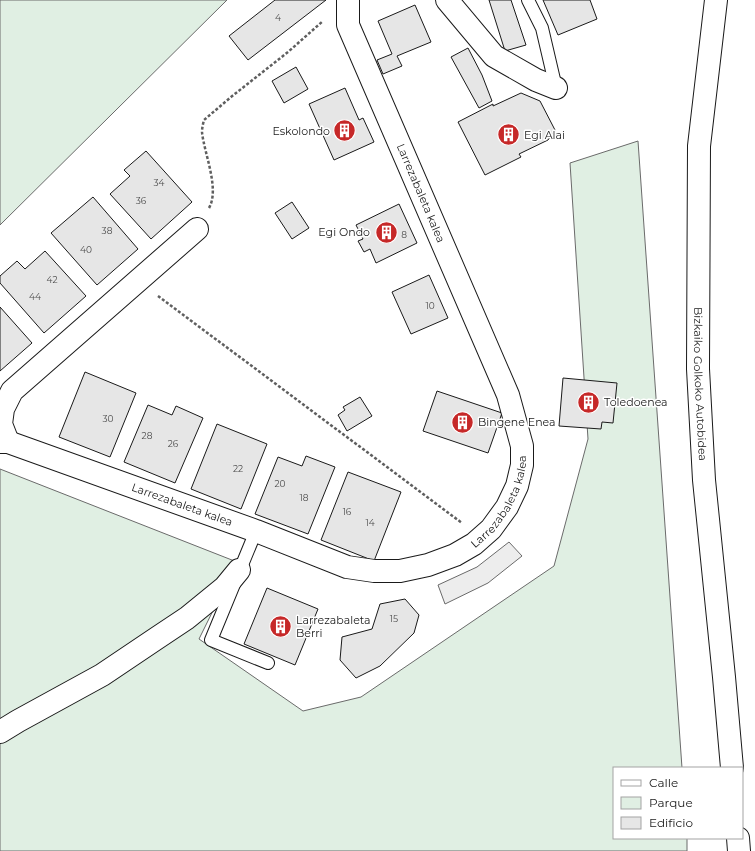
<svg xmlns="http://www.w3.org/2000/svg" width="755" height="851" font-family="Montserrat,sans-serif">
  <rect width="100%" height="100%" fill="#fff"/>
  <g fill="#e0efe3" stroke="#6a6a6a">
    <path d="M0 0H227L0 225Z"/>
    <path d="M638 141 682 768H614V838H687V851H0V469L237 562 199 639 303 711 361 697 554 566 588 439 570 163Z"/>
  </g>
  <path fill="#ededed" stroke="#6a6a6a" d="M509 542 522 556 488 583 445 604 438 585 477 567Z"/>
  <g fill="#e6e6e6" stroke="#1a1a1a">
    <path d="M275 0H326L248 60 229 36Z"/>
    <path d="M489 0H511L526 45 505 51Z"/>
    <path d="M543 0H590L597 19 558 35Z"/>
    <path d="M415 5 431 42 397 56 402 66 383 74 377 60 392 54 378 21Z"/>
    <path d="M468 48 482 75 492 101 479 108 451 57Z"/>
    <path d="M296 67 308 89 284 103 272 81Z"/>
    <path d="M345 88 359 120 363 118 374 142 334 160 309 104Z"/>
    <path d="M521 93 540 101 555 130 548 140 519 154 521 157 485 175 458 122 493 104V106Z"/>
    <path d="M146 151 192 202 151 239 110 194 130 176 124 170Z"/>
    <path d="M93 197 138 249 97 285 51 233Z"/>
    <path d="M292 202 309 228 292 239 275 213Z"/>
    <path d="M399 204 417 243 376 263 370 249 364 252 358 241 363 239 356 225Z"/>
    <path d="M45 251 86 296 44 333 0 283V276L17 261 25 269Z"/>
    <path d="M429 275 448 318 411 334 392 292Z"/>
    <path d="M0 307 32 343 0 371Z"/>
    <path d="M85 372 136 393 110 457 59 437Z"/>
    <path d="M563 378 617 383 613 423 602 422 601 429 559 426Z"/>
    <path d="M437 391 502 413 488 453 423 431Z"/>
    <path d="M360 397 372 416 347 431 338 415 345 410 343 407Z"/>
    <path d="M148 405 172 415 176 406 203 418 175 483 124 462Z"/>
    <path d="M217 424 267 444 241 509 191 489Z"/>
    <path d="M306 456 335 467 308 534 255 514 278 457 302 466Z"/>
    <path d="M348 472 401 492 374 561 321 540Z"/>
    <path d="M267 588 318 609 295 665 244 644Z"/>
    <path d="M405 599 419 615 414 633 380 666 356 678 340 660 342 637 372 629 380 604Z"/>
  </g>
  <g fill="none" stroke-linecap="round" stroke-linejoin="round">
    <defs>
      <g id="lane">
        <path d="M528 0 542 28 556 88"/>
        <path d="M256 531 211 640 268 663"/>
      </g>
      <g id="street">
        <path d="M447 0 494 56 536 80 556 88"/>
        <path id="s1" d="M0 442H8L256 531 347 567 374 571H400L428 565 455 555 474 544 491 529 507 507 517 486 522 465V446L508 395 348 25V0"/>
        <path d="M8 442 1 424 3 409 12 391 197 229"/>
        <path d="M0 732 18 721 102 675 157 638 187 618 225 587 239 570"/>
      </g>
      <g id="highway">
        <path id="s2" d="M716 0 699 146 698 369 704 480 724 677 732 768"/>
        <path d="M738 838 739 851"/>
      </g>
    </defs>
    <use href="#lane" stroke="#1a1a1a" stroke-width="14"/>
    <use href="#street" stroke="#1a1a1a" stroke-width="24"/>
    <use href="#highway" stroke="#1a1a1a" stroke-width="24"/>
    <g stroke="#5f5f5f" stroke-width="2.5" stroke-dasharray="3 2" stroke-linecap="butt">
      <path d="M209 208C220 189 204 153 202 132 202 128 203 124 204 120L231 97 288 52 323 21"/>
      <path d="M158 296 462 523"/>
    </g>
    <use href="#lane" stroke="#fff" stroke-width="12"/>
    <use href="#street" stroke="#fff" stroke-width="22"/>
    <use href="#highway" stroke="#fff" stroke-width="22"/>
  </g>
  <defs>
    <symbol id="building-disc" viewBox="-11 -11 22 22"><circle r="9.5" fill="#c62828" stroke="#fff"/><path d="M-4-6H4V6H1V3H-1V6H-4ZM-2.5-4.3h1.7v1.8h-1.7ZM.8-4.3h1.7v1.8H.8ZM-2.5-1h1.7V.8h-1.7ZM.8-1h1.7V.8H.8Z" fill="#fff"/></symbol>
  </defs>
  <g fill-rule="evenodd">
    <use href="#building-disc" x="332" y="118" width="25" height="25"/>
    <use href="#building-disc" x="496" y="122" width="25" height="25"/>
    <use href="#building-disc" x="374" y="220" width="25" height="25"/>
    <use href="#building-disc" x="576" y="390" width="25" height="25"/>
    <use href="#building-disc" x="450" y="410" width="25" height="25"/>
    <use href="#building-disc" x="268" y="614" width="25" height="25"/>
  </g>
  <g text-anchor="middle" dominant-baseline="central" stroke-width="3" stroke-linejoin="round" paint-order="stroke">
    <g font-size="9" fill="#4d4d4d">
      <text x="278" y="17">4</text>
      <text x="159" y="182">34</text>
      <text x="141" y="200">36</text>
      <text x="107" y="230">38</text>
      <text x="404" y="234">8</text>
      <text x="86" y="249">40</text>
      <text x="52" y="279">42</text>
      <text x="35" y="296">44</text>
      <text x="430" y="305">10</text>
      <text x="108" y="418">30</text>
      <text x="147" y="435">28</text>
      <text x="173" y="443">26</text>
      <text x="238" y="468">22</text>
      <text x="280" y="483">20</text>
      <text x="304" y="497">18</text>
      <text x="347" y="511">16</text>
      <text x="370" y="522">14</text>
      <text x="394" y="618">15</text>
    </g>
    <g font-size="11" fill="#1a1a1a" stroke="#fff" text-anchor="start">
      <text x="330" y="131" text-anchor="end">Eskolondo</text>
      <text x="524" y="135">Egi Alai</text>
      <text x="370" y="232" text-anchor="end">Egi Ondo</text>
      <text x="604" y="402">Toledoenea</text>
      <text x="478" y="422">Bingene Enea</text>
      <text x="296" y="620">Larrezabaleta<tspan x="296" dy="13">Berri</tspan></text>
    </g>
    <g font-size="11" fill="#1a1a1a" stroke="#fff">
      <text transform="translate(421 193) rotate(67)">Larrezabaleta kalea</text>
      <text stroke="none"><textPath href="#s2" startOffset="385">Bizkaiko Golkoko Autobidea</textPath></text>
      <text stroke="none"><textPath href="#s1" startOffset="553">Larrezabaleta kalea</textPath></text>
      <text stroke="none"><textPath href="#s1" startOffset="193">Larrezabaleta kalea</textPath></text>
    </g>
  </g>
  <rect x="613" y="767" width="130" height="72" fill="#ffffff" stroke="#a3a3a3"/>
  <rect x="621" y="780" width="20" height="6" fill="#ffffff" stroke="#a3a3a3"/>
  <text x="649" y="787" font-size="12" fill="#1a1a1a">Calle</text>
  <rect x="621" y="797" width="20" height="12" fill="#e0efe3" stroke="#a3a3a3"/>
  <text x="649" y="807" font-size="12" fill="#1a1a1a">Parque</text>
  <rect x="621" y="817" width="20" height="12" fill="#e6e6e6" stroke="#a3a3a3"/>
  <text x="649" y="827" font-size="12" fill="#1a1a1a">Edificio</text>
</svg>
